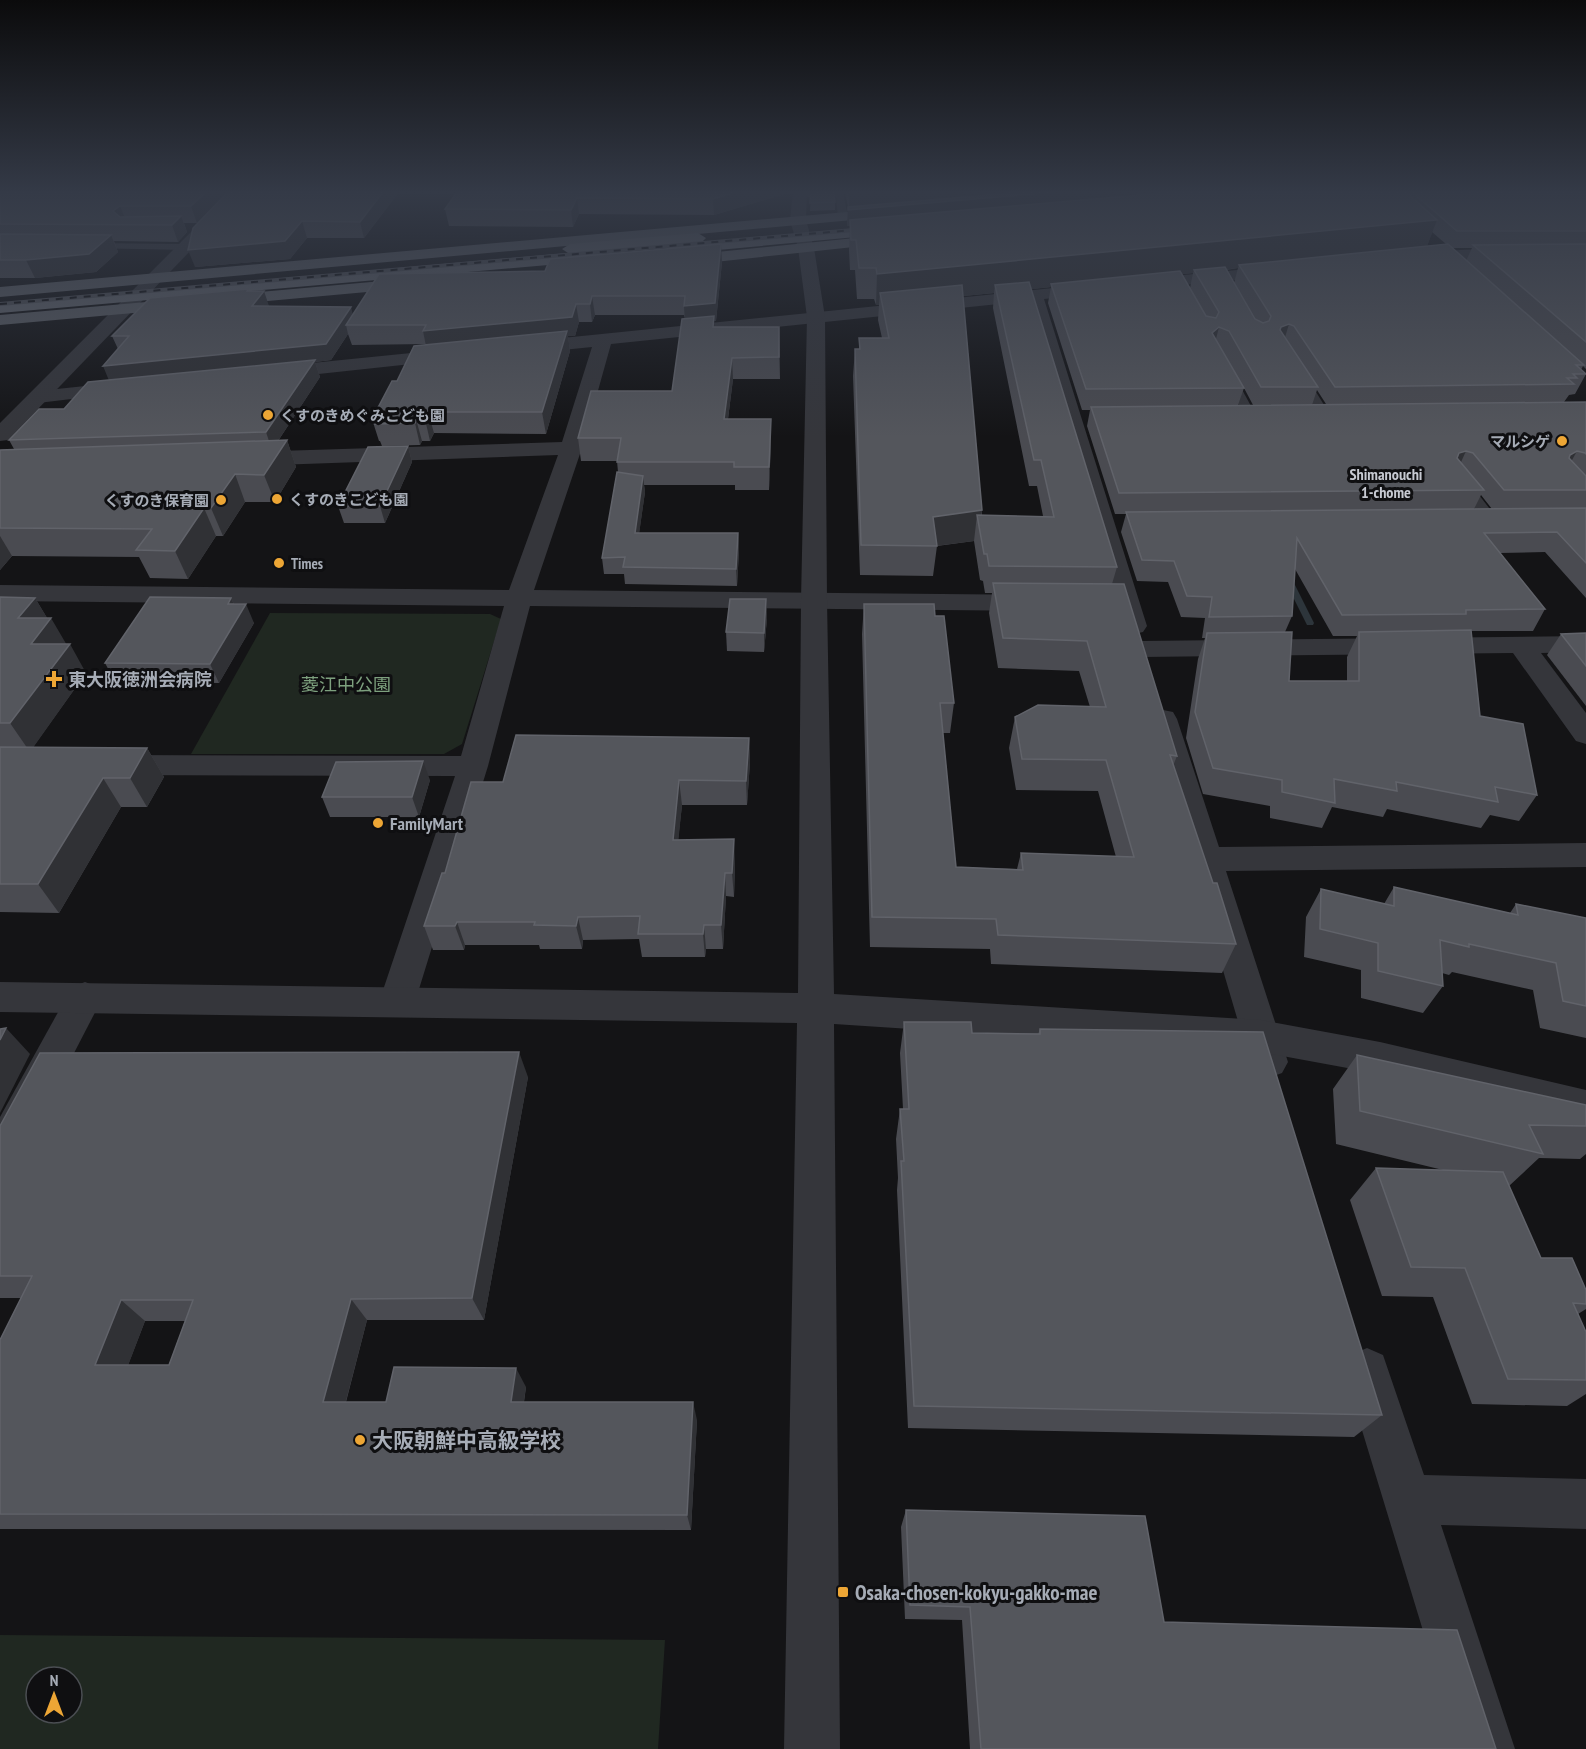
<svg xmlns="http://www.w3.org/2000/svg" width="1586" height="1749" font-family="'PT Sans Narrow','Noto Sans JP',sans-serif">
  <rect width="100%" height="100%" fill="#141416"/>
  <g fill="#202821" fill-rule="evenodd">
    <path d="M270 613 490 614 501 619 462 744 444 754H191Z"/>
    <path d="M0 1635 665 1640 658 1749H0ZM36 1677H72V1713H36Z"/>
  </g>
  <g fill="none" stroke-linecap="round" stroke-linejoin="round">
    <path fill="#2d353b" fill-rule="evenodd" d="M1284 575H1290L1314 623 1313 625H1307L1283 577Z"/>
    <g fill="#35363b" fill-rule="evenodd">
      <path d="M797 192H843L848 217 843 220 838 217 836 197H800L797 196Z"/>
      <path d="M90 243 186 244 191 247 186 250 87 248 85 246Z"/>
      <path d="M1228 372 1234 375 1257 417 1255 420H1247L1245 417 1222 375Z"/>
      <path d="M1300 373 1306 376 1331 416 1329 419H1321L1319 416 1294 376Z"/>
      <path d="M1461 477 1466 478 1496 517 1498 520 1496 523H1486L1456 484 1454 481Z"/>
    </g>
    <g fill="#35363b" fill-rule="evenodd">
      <path d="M1586 249V259L1445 260 1416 263 1408 258C1417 246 1561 249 1586 249Z"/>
      <path d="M1281 266 1287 267 1289 271 1287 275 1141 289 1135 288 1132 284 1135 280 1141 279Z"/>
      <path d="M1093 284 1099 285 1102 289 1099 293 1044 299 1147 626 1143 632 1134 634 1125 632 1121 626 1027 301 611 344 582 448 534 590 1035 595 1044 598 1048 603 1044 608 1035 611 530 606 488 766 415 1002 410 1013 397 1017 384 1013 379 1002 455 776 113 775 102 772 98 765 102 758 113 755 461 756 504 606 0 601V585L509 590 558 455 249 466 241 464 238 459 241 454 249 452 562 442 592 347 523 354 516 352 514 348 516 344 523 342Z"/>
      <path d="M451 349 458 351 461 355 458 359 272 379 265 377 262 373 265 369 272 367Z"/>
      <path d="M123 382 130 384 133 388 130 392 38 403 31 401 28 397 31 393 38 391Z"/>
      <path d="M1586 636V652L1541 653 1586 713V744L1576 741 1513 653 1142 657 1132 655 1129 649 1132 643 1142 641Z"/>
      <path d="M1163 710 1173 712 1177 719 1219 847 1586 843V867L1226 871 1288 1062 1282 1073 1269 1078 1256 1073 1250 1062 1149 719 1153 712Z"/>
      <path d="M85 982 98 987 103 997 14 1169 0 1174V1117L72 987Z"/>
      <path d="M1367 1348 1383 1355 1424 1475 1586 1479V1529L1441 1525 1515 1749H1459L1344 1371 1351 1355Z"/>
    </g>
    <g fill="#35363b" fill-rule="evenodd">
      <path d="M231 192H247L8 440 0 441V423Z"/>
      <path d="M793 192H807L806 220 814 248 825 317 827 600 834 994 1261 1020 1380 1042 1586 1090V1124L1380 1074 1261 1052 834 1024 840 1749H784L797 1023 0 1012V982L798 993 801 600 807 317 798 248 790 220Z"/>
    </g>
    <g fill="#595c62" fill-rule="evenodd">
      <path d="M892 208 897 210 900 213 897 216 0 297V287Z"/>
      <path d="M894 234 900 236 902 239 900 242 677 266 669 261 677 256Z"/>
      <path d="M416 278 422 279 425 283 422 287 0 325V315Z"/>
    </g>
    <path fill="#61646b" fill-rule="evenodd" d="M893 225 901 230 899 233 675 254 667 249 671 245 596 252 602 256 594 261 0 313V303L568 253 562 249 570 244 698 233 706 238 702 242Z"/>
    <defs>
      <path id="rail" d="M0 304 865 229"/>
    </defs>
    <use href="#rail" stroke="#4c4e54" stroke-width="4"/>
    <use href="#rail" stroke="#0f0f11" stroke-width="2" stroke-dasharray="7" stroke-linecap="butt"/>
  </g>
  <g fill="#4a4b51" fill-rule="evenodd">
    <path d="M0 192H399L364 238H307L290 259 195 267 225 195 197 223H184L187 232 178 242 114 241 118 252 96 272 35 278H0Z"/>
    <path d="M457 192H791L714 215 579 214 573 227 449 226 445 209Z"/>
    <path d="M811 192 835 202V210L810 211Z"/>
    <path d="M845 192H1586V369L1583 366 1581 370 1586 374 1575 394 1569 395 1564 402H1586V598L1545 552 1500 553 1545 609 1533 631H1471L1480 716 1537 795 1519 821 1490 815 1481 828 1387 809 1383 817 1332 807 1322 828 1270 818V806L1203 794 1186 738 1198 659 1205 638H1202L1205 618 1181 617 1168 582 1137 581 1121 532 1126 514H1115L1087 426 1090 410H1082L1048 303 1051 287 1031 289 1117 567 1112 584 1177 756 1173 766 1213 883 1236 944 1222 973 991 964 990 949 870 947 862 634 864 604 935 616 954 703 950 733H943L956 867 1017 869 1021 853 1116 857 1098 791 1016 790 1009 748 1015 717 1090 707 1079 671 998 668 989 613 992 593H985L983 581 980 580 974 541 937 546 933 576 860 575 853 376 855 349H859V338H882L878 320 879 305H876L874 299H857L855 270H850L849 250 850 226H847L848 207ZM1432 232 1446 244 1427 246ZM1452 248H1472L1466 261ZM1238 268 1234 283 1226 270ZM1193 273 1190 288 1182 274ZM994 293 993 308 1029 486H1037L1043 516H982V510L963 296ZM1244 388 1253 405H1238ZM1317 390 1326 404 1312 405ZM1481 495 1492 509H1474ZM1295 569 1333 636H1357L1347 657V681H1289L1285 632 1292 616Z"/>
    <path d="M722 262 716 321H714V327H779L780 379H733L728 419 771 442 769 490H735V485H644L645 492 639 533H738L739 550 737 586 625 584 624 574H604L602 558 618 472 617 461H581L578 438 672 391 685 319 684 315H595L592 322H579L575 336H568L570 351 546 434 434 433 430 441H422L420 445 382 446 380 441H379L372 419 397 381 426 344 352 345 348 334 331 360 315 362 320 377 278 441 287 440 296 467 275 502H245L223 536H216L188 579 150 578 139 557 12 556 0 570V450L14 449 9 440 64 409 109 380 118 349 112 336 249 291 269 306 353 315 545 271Z"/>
    <path d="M408 446 412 462 385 523H344L338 506Z"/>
    <path d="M0 597 35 598 47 618 86 673 33 747 147 748 164 777 147 807H121L59 913 0 912Z"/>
    <path d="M231 598 234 604 254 623 219 683 115 682 105 663Z"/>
    <path d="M766 599 767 618 764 652 727 651 726 632Z"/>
    <path d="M1586 633V706L1547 655 1561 634Z"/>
    <path d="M749 738 750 762 747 805H682L678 840 735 863 734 897 726 896 723 949H706L705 957H642L639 939 583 940 582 949H540L539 945H465L464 950H433L424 926 445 873 503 782Z"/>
    <path d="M430 780 419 817H330L322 797Z"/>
    <path d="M1394 887 1510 913 1516 904 1586 918V1038L1540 1028 1533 990 1452 972 1449 975 1442 973 1443 986 1423 1013 1361 998V970L1304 957 1306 917 1321 889 1384 904Z"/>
    <path d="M904 1022 972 1033 1038 1034 1040 1029 1382 1415 1354 1437 908 1428 897 1190 898 1178 896 1139 900 1109H903L900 1053Z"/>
    <path d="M1357 1055 1586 1105V1154L1580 1159 1539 1158 1509 1186 1541 1258 1586 1290V1309L1578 1314 1586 1332V1394L1567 1406 1472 1404 1433 1297 1382 1296 1350 1200 1376 1168 1443 1170 1336 1144 1333 1089Z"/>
    <path d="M528 1077 484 1320H367L346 1402H386L526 1387 524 1402 697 1420 691 1530 0 1529V1340L21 1298H0V1126ZM145 1321H185L169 1365H128Z"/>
    <path d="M906 1510 1164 1622 1496 1749H970L962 1620 905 1619 901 1527Z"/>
  </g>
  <g fill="#303135">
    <path d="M206 192H228L197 223 191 206Z"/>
    <path d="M383 192H399L364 238 360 222Z"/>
    <path d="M736 192H791L714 215 713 199Z"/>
    <path d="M851 192H1052L849 209V193Z"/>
    <path d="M1054 192H1236L850 220V226H847L848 210Z"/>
    <path d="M577 198 579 214 573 227 571 210Z"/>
    <path d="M120 206 127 223 113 211Z"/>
    <path d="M181 216 187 232 178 242 172 225Z"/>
    <path d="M1437 220 1426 249 1239 265 1238 268 1196 273 1194 270 1193 273 1052 287 1051 284V287L997 293 995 285 994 293 882 304 880 293 879 305H876L877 274Z"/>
    <path d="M302 221 307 238 290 259 195 267 188 250Z"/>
    <path d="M111 235 118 252 96 272 35 278 26 260Z"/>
    <path d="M721 244 722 262 716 321H714L715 337 685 324 684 306Z"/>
    <path d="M264 291 269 306H252Z"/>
    <path d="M592 296 595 315 592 322 590 304Z"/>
    <path d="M576 304 579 322 575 336H568L570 351 546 434 542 412 427 351 423 331Z"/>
    <path d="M351 307 355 323 346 325 348 334 331 360 315 362 320 377 272 450 266 432 110 383 103 366Z"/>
    <path d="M1289 324 1283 344 1275 347 1281 327Z"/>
    <path d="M1219 327 1214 347 1212 333Z"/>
    <path d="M732 358 733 379 725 442 724 419Z"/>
    <path d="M428 412 434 433 430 441 425 419Z"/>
    <path d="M416 419 422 441 420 445 415 423Z"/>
    <path d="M771 419V442L769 490V467Z"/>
    <path d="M287 440 296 467 275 502 264 475Z"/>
    <path d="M408 446 412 462 385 523 380 506Z"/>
    <path d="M1466 451 1457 471 1450 473 1459 453Z"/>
    <path d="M1577 451 1566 471 1570 455Z"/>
    <path d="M235 474 245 502 223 536 211 508Z"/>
    <path d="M643 476 645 492 637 549 635 533Z"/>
    <path d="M204 508 216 536 188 579 175 551Z"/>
    <path d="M982 510 980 530 977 515 974 541 935 546 933 517Z"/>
    <path d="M738 533 739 550 737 586 736 569Z"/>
    <path d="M0 536 12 556 0 570Z"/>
    <path d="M35 598 49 621 51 618 68 647 70 644 86 673 30 752 10 723 31 644 18 618Z"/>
    <path d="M231 598 239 615 246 604 254 623 219 683 210 664 228 604Z"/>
    <path d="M766 599 767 618 764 652V633Z"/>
    <path d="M749 738 750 762 747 805 746 781Z"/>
    <path d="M147 748 164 777 147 807 130 778Z"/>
    <path d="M423 761 430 780 419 817 412 797Z"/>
    <path d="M103 778 121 807 59 913 38 884Z"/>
    <path d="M679 780 682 805 676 864 673 840Z"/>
    <path d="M734 839 735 863 734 897 732 873Z"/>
    <path d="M725 873 726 896 723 949 721 925Z"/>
    <path d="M578 917 583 940 582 949 576 926Z"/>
    <path d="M457 922 465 945 464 950 455 926Z"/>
    <path d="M704 925 706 949 705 957 703 934Z"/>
    <path d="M6 1028 30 1054 0 1113V1040Z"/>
    <path d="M519 1052 528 1077 484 1320 472 1298Z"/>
    <path d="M351 1299 367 1320 341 1420 323 1402Z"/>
    <path d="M121 1300 145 1321 121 1384 95 1365Z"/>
    <path d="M516 1368 526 1387 521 1420 511 1402Z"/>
    <path d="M693 1402 697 1420 691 1530 687 1515Z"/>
  </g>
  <g fill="#54565c" stroke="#61636a" stroke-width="1.5" fill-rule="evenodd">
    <path d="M0 192H206L191 206H120L113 211 120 217 181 216 172 225 0 224Z"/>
    <path d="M228 192H383L360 222 302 221 285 241 188 250 193 228Z"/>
    <path d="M457 192H736L713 199 577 198 571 210 445 209Z"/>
    <path d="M811 192H834L835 202 810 203Z"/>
    <path d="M1025 192H1054L848 210V207Z"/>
    <path d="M1175 192H1406L1437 220 877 274 876 268H859L856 240H851L850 220Z"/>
    <path d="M1412 192H1586V231H1457Z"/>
    <path d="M0 234 111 235 89 254 26 260H0Z"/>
    <path d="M721 244 715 303 684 306 685 296H592L590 304H576L572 317 423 331 426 325H346L379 274 545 271 550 259Z"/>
    <path d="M1448 244 1584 365H1576L1586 374H1573L1577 378H1567L1574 384 1335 387 1294 326 1289 324 1281 327 1280 330 1318 387H1261L1229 331 1219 327 1212 333 1244 388 1086 389 1051 284 1180 271 1206 316 1216 318 1219 312 1194 270 1225 267 1255 319 1263 323 1269 321 1271 316 1239 265Z"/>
    <path d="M1586 244V342L1473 245Z"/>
    <path d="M1029 282 1117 567 989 566 987 554H984L977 515 1054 517 1041 460H1034L995 285Z"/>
    <path d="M962 285 982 510 933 517 937 546 861 545 855 349H860L859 338H889L880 293Z"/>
    <path d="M248 289 247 291H264L252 306 351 307 326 344 103 366 129 336H112L150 298Z"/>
    <path d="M714 316 713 327H779V357L732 358 724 419H771L769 467H734V462H617L621 438H578L591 391H672L682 319Z"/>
    <path d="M567 331 542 412H428L425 419H416L415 423 375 424 378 419H372L392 381H397L414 346Z"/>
    <path d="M315 360 266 432 9 440 39 409H64L88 382Z"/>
    <path d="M1586 402V454L1585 453 1577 451 1570 455 1569 458 1586 476V490H1504L1473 453 1466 451 1459 453 1457 458 1484 490 1119 493 1091 407Z"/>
    <path d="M287 440 264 475 235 474 211 508H204L175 551 136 550 152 529 0 528V450Z"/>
    <path d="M408 446 380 506H338L368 447Z"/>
    <path d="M617 472 643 476 635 533H738L736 569 623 567 625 557 602 558Z"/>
    <path d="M1586 508V563L1557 532 1484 533 1545 609 1466 610V614L1342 615 1297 538 1292 616 1209 617 1212 597 1187 596 1174 561 1142 560 1126 512Z"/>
    <path d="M993 583 1124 584 1177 756 1170 755 1213 883H1217L1236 944 998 935 996 919 872 917 864 604H934L935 616H944L954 703H940L956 867 1023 870 1021 853 1134 857 1106 760 1022 759 1015 717 1038 705 1106 707 1087 641 1003 638Z"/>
    <path d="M0 597 35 598 18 618H51L31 644H70L10 723H0Z"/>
    <path d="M150 597 231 598 228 604H246L210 664 105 663Z"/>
    <path d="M730 599H766L764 633 726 632Z"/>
    <path d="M1471 630 1480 716 1523 724 1537 795 1495 787 1498 802 1396 782 1397 791 1334 779 1335 803 1282 792V780L1213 768 1195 712 1207 633 1292 632 1289 681H1359V632Z"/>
    <path d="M1586 633V666L1561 634Z"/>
    <path d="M516 735 749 738 746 781 679 780 673 840 734 839 732 873H725L721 925H704L703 934H638L640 916 578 917 576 926 534 925 535 922H457L455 926H424L442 873H445L471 782H503Z"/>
    <path d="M0 747 147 748 130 778H103L38 884H0Z"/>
    <path d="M423 761 412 797H322L336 762Z"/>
    <path d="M1394 887 1518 915 1516 904 1586 918V1006L1563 1001 1556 963 1469 944V947L1440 940 1443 986 1378 971V943L1320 929 1321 889 1394 906Z"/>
    <path d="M904 1022H971L972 1033 1040 1034V1029L1263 1032 1382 1415 914 1406 901 1161H904L900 1109H909Z"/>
    <path d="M6 1028 0 1040V1029Z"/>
    <path d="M519 1052 472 1298 351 1299 323 1402H386L394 1367 516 1368 511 1402H693L687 1515 0 1514V1340L32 1276H0V1126L40 1053ZM121 1300H193L169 1365H95Z"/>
    <path d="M1357 1055 1586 1105V1126L1529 1125 1543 1154 1360 1111Z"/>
    <path d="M1376 1168 1503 1172 1541 1258H1572L1586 1290V1304L1573 1303 1586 1332V1380L1508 1379 1465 1268 1411 1267Z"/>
    <path d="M906 1510 1145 1516 1164 1622 1457 1630 1496 1749H981L970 1607 910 1605Z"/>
  </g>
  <linearGradient id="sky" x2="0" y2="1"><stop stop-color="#0b0b0c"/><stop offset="0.44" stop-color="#343a47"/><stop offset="1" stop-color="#343a47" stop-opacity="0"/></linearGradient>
  <rect width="1586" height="437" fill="url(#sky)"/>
  <g fill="#eda635" stroke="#0f0f11" stroke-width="2">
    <circle cx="268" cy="415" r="6"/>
    <circle cx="1562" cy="441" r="6"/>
    <circle cx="277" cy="499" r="6"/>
    <circle cx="221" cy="500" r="6"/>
    <circle cx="279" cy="563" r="6"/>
    <path d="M51 670h6v6h6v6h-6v6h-6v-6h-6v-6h6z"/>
    <circle cx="378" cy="823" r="6"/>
    <circle cx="360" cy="1440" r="6"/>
    <rect x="837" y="1586" width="12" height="12" rx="3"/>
  </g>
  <g text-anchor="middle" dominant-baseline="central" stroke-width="6" stroke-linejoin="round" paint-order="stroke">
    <g font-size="15" font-weight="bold" fill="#a6acb6" stroke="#0f0f11" text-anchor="start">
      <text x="280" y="415">くすのきめぐみこども園</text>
      <text x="1550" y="441" text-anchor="end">マルシゲ</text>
      <text x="289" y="499">くすのきこども園</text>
      <text x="209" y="500" text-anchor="end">くすのき保育園</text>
      <text x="291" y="563">Times</text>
    </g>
    <g font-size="16" font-weight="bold" fill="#c7cad2" stroke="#0f0f11">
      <text x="1386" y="474">Shimanouchi<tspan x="1386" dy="18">1-chome</tspan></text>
    </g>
    <g font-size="18" font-weight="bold" fill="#a6acb6" stroke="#0f0f11" text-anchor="start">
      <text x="68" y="679">東大阪徳洲会病院</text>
      <text x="390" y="823">FamilyMart</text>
    </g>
    <g font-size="18" fill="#7da07e" stroke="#0f0f11">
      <text x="346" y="684">菱江中公園</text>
    </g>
    <g font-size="21" font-weight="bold" fill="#a6acb6" stroke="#0f0f11" text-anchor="start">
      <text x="372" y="1440">大阪朝鮮中高級学校</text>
      <text x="855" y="1592">Osaka-chosen-kokyu-gakko-mae</text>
    </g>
  </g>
  <g transform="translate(54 1695)"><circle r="28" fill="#0f0f11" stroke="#4b4e53" stroke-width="1.5"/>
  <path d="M0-4.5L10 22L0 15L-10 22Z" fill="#eda635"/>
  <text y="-9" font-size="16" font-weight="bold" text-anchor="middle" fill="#a6acb6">N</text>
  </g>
</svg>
